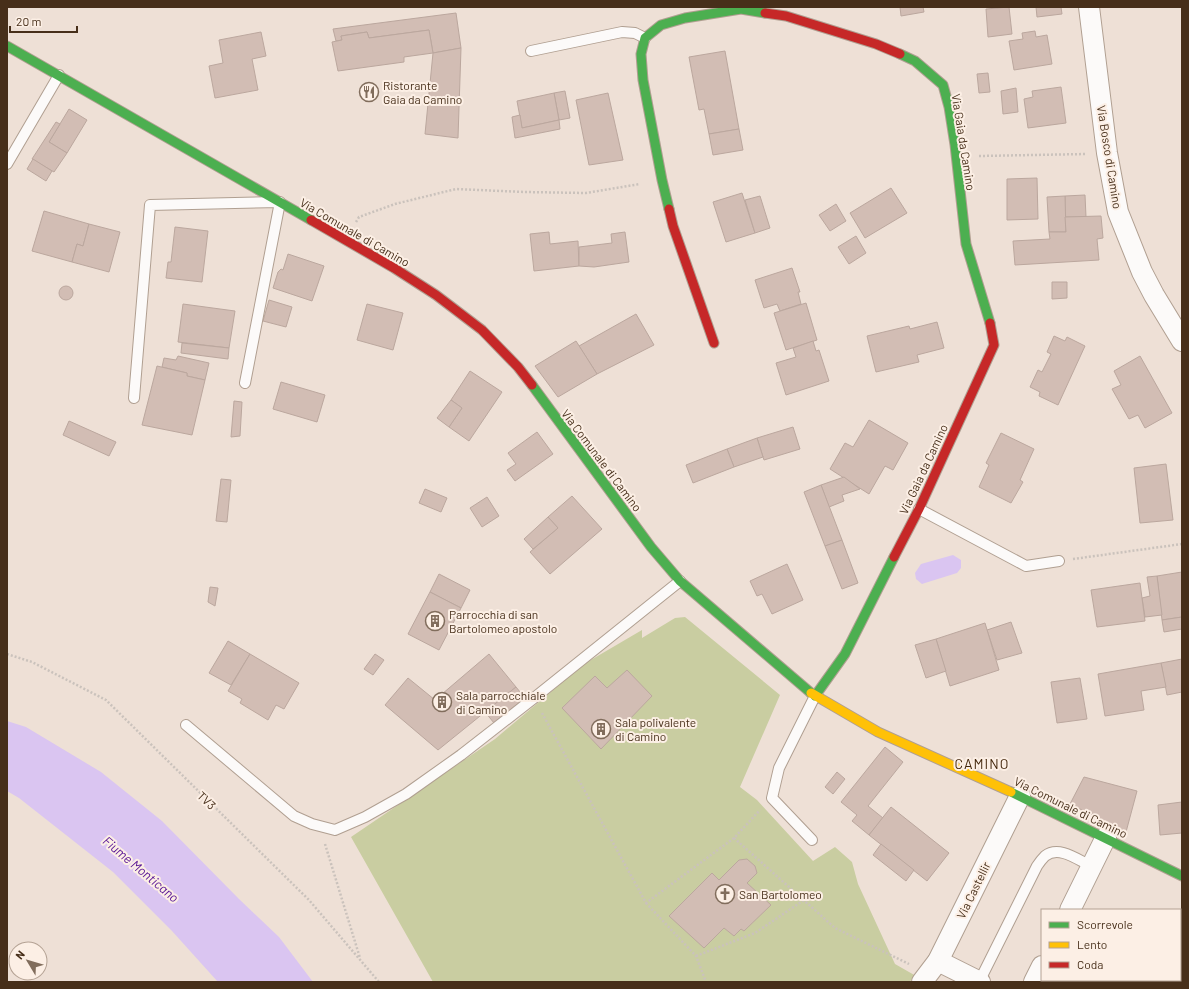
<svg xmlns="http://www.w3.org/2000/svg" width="1189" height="989" font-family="Barlow,sans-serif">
  <rect width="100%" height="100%" fill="#eee0d6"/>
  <path fill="#c9cda1" d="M685 617 780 695 740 787 757 800 813 861 835 847 852 862 858 884 895 964 916 976 909 982H433L351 837 495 739 584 664 642 630V638L675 618Z"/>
  <g fill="#dac5f1">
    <path d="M953 555 961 560V568L957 573 925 583 922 584 916 579 915 573 921 564Z"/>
    <path d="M7 721 26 727 101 772 162 821 239 899 279 937 313 982H218L172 931 113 872 19 798 7 791Z"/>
  </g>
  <g fill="#d2bdb4" stroke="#bba79e">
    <path d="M900 7H923L924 12 901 16Z"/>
    <path d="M1009 7 1012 34 988 37 986 9Z"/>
    <path d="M1036 7H1061L1062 14 1037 17Z"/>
    <path d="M456 13 461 48 433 53 429 30 369 38 367 32 341 36 342 40 336 41 333 29Z"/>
    <path d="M429 30 433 53 404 57V62L338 71 332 42 342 40 341 36 367 32 369 38Z"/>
    <path d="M1035 31 1036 37 1047 35 1052 64 1014 70 1009 41 1023 39 1022 33Z"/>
    <path d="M261 32 266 56 252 59 258 90 215 98 209 66 223 63 219 40Z"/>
    <path d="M461 48 458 138 425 134 433 53Z"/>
    <path d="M725 51 739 129 709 134 704 109 699 110 689 57Z"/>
    <path d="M988 73 990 92 979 93 977 74Z"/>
    <path d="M1061 87 1066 123 1028 128 1024 99 1033 97 1032 91Z"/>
    <path d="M1016 88 1018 112 1003 114 1001 91Z"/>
    <path d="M565 91 570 118 559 120 554 93Z"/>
    <path d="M554 93 559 120 522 128 517 101Z"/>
    <path d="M608 93 623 160 589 165 576 100Z"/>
    <path d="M69 109 87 120 67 153 49 142Z"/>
    <path d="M520 115 522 128 559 120 560 129 515 138 512 117Z"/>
    <path d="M56 122 60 124 49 142 67 153 54 172 32 159Z"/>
    <path d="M739 129 743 150 713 155 709 134Z"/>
    <path d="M33 159 52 171 46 181 27 169Z"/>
    <path d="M1037 178 1038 219 1007 220V179Z"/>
    <path d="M891 188 907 213 865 238 850 213Z"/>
    <path d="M742 193 755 233 726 242 713 202Z"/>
    <path d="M1085 195 1086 217H1065V196Z"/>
    <path d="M760 196 770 228 755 233 745 200Z"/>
    <path d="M1065 196 1066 232H1049L1047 197Z"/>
    <path d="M836 204 846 221 830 231 819 215Z"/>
    <path d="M44 211 89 224 83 246 77 244 72 262 32 251Z"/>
    <path d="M1101 216 1103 238 1097 239 1099 260 1015 265 1013 241 1050 239 1049 232H1066L1065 217Z"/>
    <path d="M89 224 120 232 109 272 72 262 77 244 83 246Z"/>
    <path d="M175 227 208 231 202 282 166 278 168 262H171Z"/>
    <path d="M549 232 550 244 578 241 579 266 534 271 530 234Z"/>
    <path d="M625 232 629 262 594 267 579 266V247L612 243 611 234Z"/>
    <path d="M856 236 866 253 849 264 838 247Z"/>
    <path d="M288 254 324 266 312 301 273 288 278 272 281 269 283 270Z"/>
    <path d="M792 268 800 292H798L801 304 780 311 777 304 764 308 755 280Z"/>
    <path d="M1052 282H1067V298L1052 299Z"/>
    <circle cx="66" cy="293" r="7"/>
    <path d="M269 300 292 307 286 327 263 321Z"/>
    <path d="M806 303 817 340 786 350 774 313Z"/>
    <path d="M183 304 235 311 229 348 178 342Z"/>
    <path d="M367 304 403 313 393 350 357 340Z"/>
    <path d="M636 314 654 345 597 374 579 346Z"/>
    <path d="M937 322 944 348 917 355 919 362 876 372 867 336 909 326 910 329Z"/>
    <path d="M1054 336 1065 341 1067 337 1085 346 1058 405 1039 396 1040 392 1030 387 1038 370 1042 372 1051 354 1047 352Z"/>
    <path d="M576 341 597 374 558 397 535 366Z"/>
    <path d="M813 341 816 351 819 350 829 381 786 395 776 363 796 357 793 348Z"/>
    <path d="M182 343 229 348 228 359 181 353Z"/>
    <path d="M178 356 209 363 205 380 187 376V373L162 367 164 358 176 360Z"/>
    <path d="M1140 356 1172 413 1145 428 1138 415 1129 419 1112 389 1121 385 1114 371Z"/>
    <path d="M157 366 187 373V376L205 380 192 435 142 425Z"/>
    <path d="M470 371 502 392 469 441 449 427 462 408 451 400Z"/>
    <path d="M281 382 325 395 317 422 273 409Z"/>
    <path d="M451 400 462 408 449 427 437 418Z"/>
    <path d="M234 401 242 402 240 436 231 437Z"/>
    <path d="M869 420 908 443 893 470 885 466 869 494 830 469 845 443 853 447Z"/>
    <path d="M69 421 116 442 109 456 63 435Z"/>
    <path d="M793 427 800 449 764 460 757 438Z"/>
    <path d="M537 432 553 454 515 481 507 470 516 464 508 453Z"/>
    <path d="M1001 433 1034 449 1020 480 1023 482 1011 503 979 487 989 465 986 463Z"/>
    <path d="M757 438 763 457 734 467 727 449Z"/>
    <path d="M727 449 734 467 693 483 686 465Z"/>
    <path d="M1166 464 1173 520 1140 523 1134 468Z"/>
    <path d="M844 477 860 489 842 495 844 501 829 507 821 485Z"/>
    <path d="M221 479 231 480 227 522 216 521Z"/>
    <path d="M821 485 842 540 825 546 804 492Z"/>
    <path d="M425 489 447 498 441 512 419 503Z"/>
    <path d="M572 496 602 529 550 574 530 552 558 528 548 517Z"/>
    <path d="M487 497 499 516 482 527 470 508Z"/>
    <path d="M548 517 558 528 533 549 524 539Z"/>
    <path d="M842 540 858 583 842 589 825 546Z"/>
    <path d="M787 564 803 600 772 614 762 594 757 596 750 581Z"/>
    <path d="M1182 572V617L1162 620 1157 576Z"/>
    <path d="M439 574 470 590 461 608 430 592Z"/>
    <path d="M1157 576 1162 615 1145 617 1142 598 1150 596 1147 577Z"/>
    <path d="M1140 583 1145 621 1097 627 1091 590Z"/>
    <path d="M210 587 218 588 215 606 208 602Z"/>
    <path d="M430 592 461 608 439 650 408 634Z"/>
    <path d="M1182 617V629L1164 632 1162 620Z"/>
    <path d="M1011 622 1022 653 997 660 987 630Z"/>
    <path d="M985 623 999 670 950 686 936 639Z"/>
    <path d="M936 639 946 671 926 678 915 645Z"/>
    <path d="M228 641 250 654 231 685 209 673Z"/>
    <path d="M250 654 299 683 284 709 276 705 268 720 240 703 242 699 228 691Z"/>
    <path d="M375 654 384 660 373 675 364 669Z"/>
    <path d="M489 654 516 687 438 750 385 705 408 678 435 700Z"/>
    <path d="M1182 659V692L1167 695 1161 663Z"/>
    <path d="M1161 663 1166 687 1141 691 1144 710 1105 716 1098 674Z"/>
    <path d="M627 670 652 696 601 749 562 708 595 676 607 688Z"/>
    <path d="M1080 678 1087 719 1057 723 1051 682Z"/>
    <path d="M516 687 525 698 494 723 485 712Z"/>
    <path d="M885 747 903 762 868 806 883 818 869 835 852 821 857 815 841 802Z"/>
    <path d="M837 772 845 779 833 794 825 787Z"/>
    <path d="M1084 777 1137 791 1126 832 1070 804Z"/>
    <path d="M1182 802V833L1160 835 1158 805Z"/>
    <path d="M891 807 949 853 927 881 869 835Z"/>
    <path d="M881 844 914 870 906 881 873 855Z"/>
    <path d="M747 859 755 866 757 873 747 883 771 905 744 931 741 929 734 936 724 928 704 948 669 916 712 873 719 880 739 860Z"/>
    <path d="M1064 980H1114L1118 982H1063Z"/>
  </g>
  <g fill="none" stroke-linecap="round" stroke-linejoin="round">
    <defs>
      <g id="lane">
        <path d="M531 51 622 32 635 33 645 38"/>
        <path d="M7 164 59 75"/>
        <path d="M134 398 150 205 280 202 245 383"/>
        <path d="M919 509 1026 566 1059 561"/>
        <path d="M186 725 294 816 312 824 335 830 365 817 406 794 461 755 534 698 680 581"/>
        <path d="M812 840 772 798 779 768 815 696"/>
        <path d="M979 982 1037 866C1039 863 1042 859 1045 856 1059 845 1078 860 1091 866"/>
      </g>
      <g id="street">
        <path d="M1089 7 1107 153 1118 212 1142 272 1154 295 1182 341"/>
        <path d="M1070 910 1106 837"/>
        <path d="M938 961 980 982"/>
        <path d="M922 982 938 961 1020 796"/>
        <path d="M1034 982 1042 966"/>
      </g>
      <g id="fast">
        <path d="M7 46 311 220"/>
        <path d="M900 54 915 61 943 85 949 107 955 145 966 244 990 323"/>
        <path d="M669 209 662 180 643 80 641 54 645 38 661 25 685 18 741 9 765 13"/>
        <path d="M532 385 651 547 680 581 811 693"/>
        <path d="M815 696 845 654 894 557"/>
        <path d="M1011 792 1182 876"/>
      </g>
      <path id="slow" d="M811 693 878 732 1011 792"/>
      <g id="jam">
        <path d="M765 13 786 16 876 44 900 54"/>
        <path d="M669 209 673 226 714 343"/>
        <path d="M311 220 394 268 436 295 482 330 518 367 532 385"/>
        <path d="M894 557 919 509 994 345 990 323"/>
      </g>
    </defs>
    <use href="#lane" stroke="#b09f91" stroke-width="12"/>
    <use href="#street" stroke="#b09f91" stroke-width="22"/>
    <use href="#fast" stroke="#b09f91" stroke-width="11"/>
    <use href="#slow" stroke="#b09f91" stroke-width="11"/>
    <use href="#jam" stroke="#b09f91" stroke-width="11"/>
    <g stroke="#cac2bc" stroke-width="2.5" stroke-dasharray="2 2" stroke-linecap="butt">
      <path d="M979 156 1086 154"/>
      <path d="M356 222 359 217 395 204 456 189 524 192 586 193 640 184"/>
      <path d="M1073 559 1182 544"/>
      <path d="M7 654 32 662 106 700 309 900 379 982"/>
      <path d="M542 713 646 903 734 838 760 810"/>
      <path d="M734 838 835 928 909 964"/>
      <path d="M325 844 360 958"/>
      <path d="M646 903 696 956 706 982"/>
      <path d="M696 956 755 933 804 900"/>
    </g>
    <use href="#lane" stroke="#fcfaf9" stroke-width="10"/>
    <use href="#street" stroke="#fcfaf9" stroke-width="20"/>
    <use href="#fast" stroke="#4caf50" stroke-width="9"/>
    <use href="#slow" stroke="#ffc107" stroke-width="9"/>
    <use href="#jam" stroke="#c62828" stroke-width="9"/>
  </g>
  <defs>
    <symbol id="restaurant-ring" viewBox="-11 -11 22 22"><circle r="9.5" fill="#fcefe5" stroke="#816d5c" stroke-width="1.5"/><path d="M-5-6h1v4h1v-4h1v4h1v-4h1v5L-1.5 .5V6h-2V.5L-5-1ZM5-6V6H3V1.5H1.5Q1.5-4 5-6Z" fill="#816d5c"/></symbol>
    <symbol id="building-ring" viewBox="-11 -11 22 22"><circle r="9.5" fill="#fcefe5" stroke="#816d5c" stroke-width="1.5"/><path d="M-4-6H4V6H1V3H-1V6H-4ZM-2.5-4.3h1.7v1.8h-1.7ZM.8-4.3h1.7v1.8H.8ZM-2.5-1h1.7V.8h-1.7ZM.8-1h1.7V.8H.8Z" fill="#816d5c"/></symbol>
    <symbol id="church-ring" viewBox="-11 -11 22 22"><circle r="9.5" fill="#fcefe5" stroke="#816d5c" stroke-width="1.5"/><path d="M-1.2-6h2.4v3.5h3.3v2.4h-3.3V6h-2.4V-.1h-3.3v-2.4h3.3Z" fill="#816d5c"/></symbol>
  </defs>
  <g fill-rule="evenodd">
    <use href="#restaurant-ring" x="358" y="81" width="22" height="22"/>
    <use href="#building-ring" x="424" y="610" width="22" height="22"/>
    <use href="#building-ring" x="431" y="691" width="22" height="22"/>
    <use href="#building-ring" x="590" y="718" width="22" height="22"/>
    <use href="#church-ring" x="714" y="883" width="22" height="22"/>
  </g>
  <g text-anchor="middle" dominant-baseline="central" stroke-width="4" stroke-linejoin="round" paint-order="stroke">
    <g font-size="12" fill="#472f1a" stroke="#fcefe5" text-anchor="start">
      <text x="383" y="85">Ristorante<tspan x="383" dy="14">Gaia da Camino</tspan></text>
      <text x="449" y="614">Parrocchia di san<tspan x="449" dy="14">Bartolomeo apostolo</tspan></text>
      <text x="456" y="695">Sala parrocchiale<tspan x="456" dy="14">di Camino</tspan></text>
      <text x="615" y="722">Sala polivalente<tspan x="615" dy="14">di Camino</tspan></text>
      <text x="739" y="894">San Bartolomeo</text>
    </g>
    <g font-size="12" fill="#472f1a" stroke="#fcefe5">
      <text transform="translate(964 142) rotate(81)">Via Gaia da Camino</text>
      <text transform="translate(1110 157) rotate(81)">Via Bosco di Camino</text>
      <text transform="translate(355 232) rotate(30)">Via Comunale di Camino</text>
      <text transform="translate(602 460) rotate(53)">Via Comunale di Camino</text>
      <text transform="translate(923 469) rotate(-65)">Via Gaia da Camino</text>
      <text transform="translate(207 800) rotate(44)">TV3</text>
      <text transform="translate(1071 807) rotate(26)">Via Comunale di Camino</text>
      <text transform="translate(973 890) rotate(-64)">Via Castellir</text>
    </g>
    <g font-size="13" font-style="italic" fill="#561194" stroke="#fcefe5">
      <text transform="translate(141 869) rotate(40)">Fiume Monticano</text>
    </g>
    <g font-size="14" letter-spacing="1" fill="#43260b" stroke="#fcefe5">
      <text x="982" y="763">CAMINO</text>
    </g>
  </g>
  <rect width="1189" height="989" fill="none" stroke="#472f1a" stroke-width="16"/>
  <rect x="1041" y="909" width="140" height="72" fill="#fcefe5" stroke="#b4a294"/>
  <rect x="1049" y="922" width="20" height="6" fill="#4caf50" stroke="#b4a294"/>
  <text x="1077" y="929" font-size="12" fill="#472f1a">Scorrevole</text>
  <rect x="1049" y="942" width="20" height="6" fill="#ffc107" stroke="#b4a294"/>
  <text x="1077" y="949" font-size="12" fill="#472f1a">Lento</text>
  <rect x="1049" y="962" width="20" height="6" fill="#c62828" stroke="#b4a294"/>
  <text x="1077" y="969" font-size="12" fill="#472f1a">Coda</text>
  <g transform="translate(28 961) rotate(308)"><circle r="19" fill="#fcefe5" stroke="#b4a294"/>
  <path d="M0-3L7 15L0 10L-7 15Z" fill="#816d5c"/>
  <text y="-6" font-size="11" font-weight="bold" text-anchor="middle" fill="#472f1a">N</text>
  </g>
  <path d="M10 26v6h67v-6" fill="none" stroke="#472f1a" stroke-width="2"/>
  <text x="16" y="26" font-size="12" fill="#472f1a" stroke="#fcefe5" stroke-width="3" paint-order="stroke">20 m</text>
</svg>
